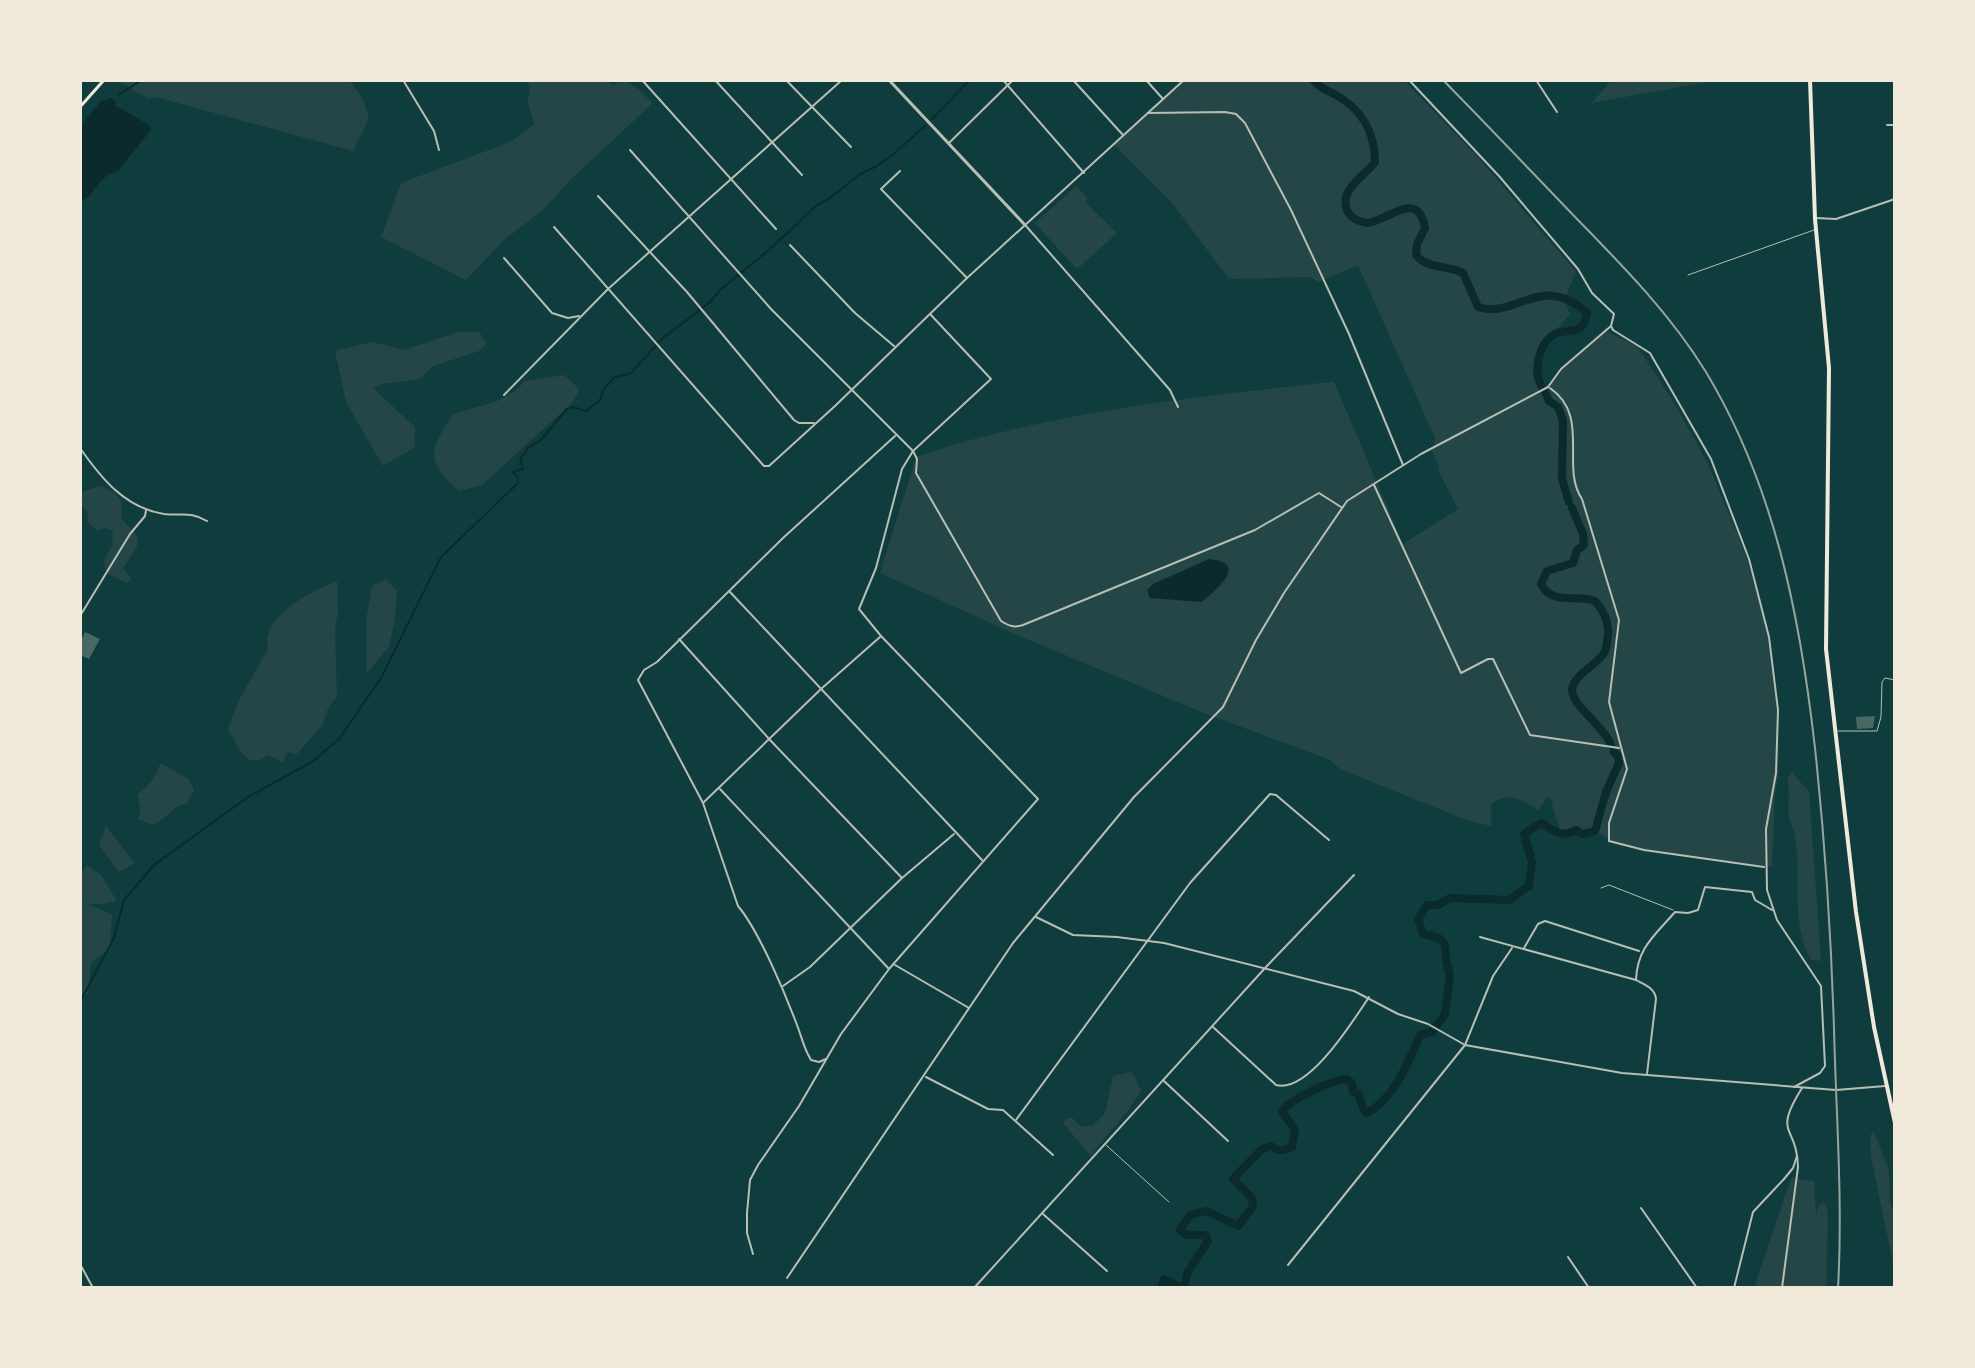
<svg xmlns="http://www.w3.org/2000/svg" width="1975" height="1368" font-family="Barlow,sans-serif">
  <rect width="100%" height="100%" fill="#0f3d3e"/>
  <g fill="#244646">
    <path d="M117 80H350L364 101 369 118 353 151 156 97 148 99Z"/>
    <path d="M528 80H608L613 85C628 74 640 92 653 103L569 181 545 208 504 240 466 280 381 237 401 183 510 142 534 125 527 99 530 93Z"/>
    <path d="M1181 80H1404L1479 158 1576 272 1564 300 1570 315C1551 334 1540 350 1532 375L1548 386 1556 375 1604 330 1637 346 1675 404 1709 466 1745 553 1767 629 1779 711 1778 778 1775 794 1772 867 1644 850 1616 844 1596 831 1583 834 1576 830 1567 835H1560C1560 821 1552 813 1552 800L1548 797 1538 810C1521 800 1510 791 1491 804V826L1469 821 1340 769 1330 760 1204 713 1015 634 880 573 916 457C1049 412 1192 397 1331 382H1334L1403 544 1458 509 1438 470 1440 468 1432 452 1435 438 1358 265 1319 282 1309 277 1229 279 1172 203 1113 144Z"/>
    <path d="M1611 80H1718L1592 103Z"/>
    <path d="M1076 186 1087 197 1086 203 1117 233 1077 269 1035 223Z"/>
    <path d="M458 332H479L487 343 479 351 433 366 420 379 382 384 373 388 415 427V447L383 466 346 402 335 351 372 342 404 350Z"/>
    <path d="M564 375 578 388 577 395 571 404 482 485 459 491C424 462 430 449 453 414L495 402 515 391 525 381Z"/>
    <path d="M99 486 112 491 121 500V518L137 535V547L123 568 131 579 127 583 106 573 104 560 112 546 113 531 106 528 97 531 87 521 88 512 80 504V493Z"/>
    <path d="M386 579 397 591 395 619 389 647 367 673 366 620 372 586Z"/>
    <path d="M337 581 338 613 335 629 337 697 328 708 323 724 297 754 287 752 283 763 269 755 259 760H249L241 752 228 729 239 700 268 649C259 616 313 591 337 581Z"/>
    <path d="M161 763 189 779 194 790 187 803C173 806 166 819 153 825L137 819 141 812 137 795 152 781Z"/>
    <path d="M1792 772 1809 792 1821 961 1811 960C1790 922 1802 877 1795 835 1794 829 1790 823 1789 817 1787 804 1791 793 1787 780Z"/>
    <path d="M106 826 134 863 119 872 99 845Z"/>
    <path d="M86 865 101 875 117 901 103 904H87L112 914 110 948 91 963 88 993 80 999V900L84 901 80 899V877Z"/>
    <path d="M1132 1072 1141 1090C1129 1114 1107 1133 1091 1156L1063 1123 1067 1118H1072L1081 1126H1093L1105 1113 1113 1076Z"/>
    <path d="M1874 1132 1889 1171 1890 1203 1895 1214V1272L1871 1158V1134Z"/>
    <path d="M1791 1178 1814 1181 1816 1216 1818 1206 1823 1203 1826 1205 1828 1214 1826 1288H1754Z"/>
  </g>
  <g fill="#0a2a2b">
    <path d="M110 98 115 100 116 106 149 125 151 130 118 171C99 175 97 192 81 202L80 127 100 102Z"/>
    <path d="M1209 559C1250 563 1216 590 1202 602L1150 598 1147 590 1153 584Z"/>
  </g>
  <g fill="none" stroke-linecap="round" stroke-linejoin="round">
    <g stroke="#0a2a2b" stroke-width="2">
      <path d="M118 95 142 80"/>
      <path d="M932 119 970 80"/>
      <path d="M80 1002 114 938 124 900 154 865 248 797 312 762 339 739 381 678 441 557 518 483V477L513 472 523 469 520 459 528 448 541 440 567 409 573 407 586 411 600 400 603 390 615 377 630 374 663 338 710 302 720 290 769 250 817 205 829 199 860 174 877 166 896 152 925 126"/>
    </g>
    <g stroke="#0a2a2b" stroke-width="8">
      <path d="M1313 80C1319 88 1326 89 1334 94 1361 108 1375 132 1375 162 1365 176 1339 189 1347 210 1351 219 1360 222 1368 223 1390 219 1418 189 1425 228L1417 244 1416 255C1426 269 1448 265 1463 273L1478 307C1515 320 1542 271 1587 313 1586 318 1585 326 1578 329 1571 332 1561 330 1553 335 1538 345 1533 372 1542 387"/>
      <path d="M1545 392 1549 401 1558 407 1563 420 1562 479 1569 502"/>
      <path d="M1572 508 1583 534 1584 545 1577 550 1573 563 1547 571 1541 584C1552 606 1577 594 1595 601 1604 611 1609 621 1608 635 1607 640 1607 648 1604 653 1596 666 1573 675 1572 690 1572 706 1604 726 1611 745"/>
      <path d="M1161 1288 1164 1279 1178 1286 1185 1285 1187 1273 1208 1241 1205 1235H1187L1180 1230 1190 1215 1207 1211 1238 1226 1253 1206 1252 1198 1233 1179 1261 1150 1271 1146C1280 1152 1282 1151 1292 1147L1295 1130 1282 1111C1291 1099 1331 1080 1347 1079L1352 1083 1353 1092 1358 1093 1363 1108 1367 1113C1394 1099 1409 1061 1420 1035L1432 1032 1445 1014 1450 975 1446 961 1445 944 1439 938 1423 934 1418 919 1427 905H1438L1450 898 1509 900 1529 886 1532 862 1524 834 1541 823C1554 831 1562 838 1576 830L1583 834 1595 831 1606 792 1619 763 1618 756 1614 752"/>
    </g>
  </g>
  <g fill="#486865">
    <path d="M85 632 100 639 89 659 80 655V642Z"/>
    <path d="M1875 716 1873 728 1857 729 1856 717Z"/>
  </g>
  <g fill="none" stroke-linecap="round" stroke-linejoin="round">
    <g stroke="#b8beb3" stroke-width="1">
      <path d="M1688 275 1814 230"/>
      <path d="M1838 731H1877L1881 717 1882 682 1885 678 1895 680"/>
      <path d="M1601 888 1609 885 1673 910"/>
      <path d="M1106 1145 1169 1202"/>
    </g>
    <g stroke="#b8beb3" stroke-width="2">
      <path d="M403 80 434 131 439 150"/>
      <path d="M642 80 776 229"/>
      <path d="M715 80 802 175"/>
      <path d="M786 80 851 147"/>
      <path d="M1003 80 1084 173"/>
      <path d="M1073 80 1123 135"/>
      <path d="M1146 80 1163 99"/>
      <path d="M1409 80 1499 176 1578 269 1592 293 1614 314 1611 326 1613 330 1650 353 1711 459 1749 559 1769 637 1778 710 1776 773 1766 829 1767 890 1777 920 1821 986 1825 1066 1820 1073 1794 1087"/>
      <path d="M1536 80 1557 112"/>
      <path d="M1148 113 1225 112 1236 114 1245 123 1291 210 1349 334 1403 465"/>
      <path d="M1887 125H1895"/>
      <path d="M949 143 1013 80"/>
      <path d="M630 150 771 309 913 451 917 459 916 473 1001 621C1009 626 1014 628 1023 625L1255 530 1319 493 1341 507"/>
      <path d="M900 171 881 189 967 278"/>
      <path d="M598 196 687 292 794 420 799 423H814"/>
      <path d="M1816 218 1836 219 1895 199"/>
      <path d="M1026 226 1170 390 1178 407"/>
      <path d="M554 227 764 466H769L835 406 967 278 1184 80"/>
      <path d="M790 245 855 313 894 346"/>
      <path d="M504 258 552 313 568 318 579 316"/>
      <path d="M1550 388C1591 416 1560 467 1582 499L1619 620 1609 702 1627 769 1609 823V841L1644 850 1764 867"/>
      <path d="M504 395 608 289 842 80"/>
      <path d="M80 448C101 478 125 508 164 514 182 516 191 511 207 521"/>
      <path d="M1374 485 1461 673 1488 659H1493L1530 735 1619 748"/>
      <path d="M730 592 982 860"/>
      <path d="M80 616 130 534 145 516 146 510"/>
      <path d="M679 639 770 740 902 878"/>
      <path d="M720 789 889 969"/>
      <path d="M704 802 821 689 880 637"/>
      <path d="M1036 917 1073 935 1117 937 1164 943 1354 991 1398 1014 1428 1024 1465 1045 1622 1073 1836 1090 1885 1086"/>
      <path d="M1480 937 1636 980"/>
      <path d="M1524 948 1538 924 1545 921 1639 951"/>
      <path d="M895 965 969 1008"/>
      <path d="M783 986 810 967 902 878 954 834"/>
      <path d="M1213 1027 1276 1085C1308 1094 1353 1021 1369 997"/>
      <path d="M826 1059 819 1062 811 1060C804 1049 802 1038 797 1025 785 993 759 931 738 906L703 803 638 680 644 670 657 662 783 538 895 436"/>
      <path d="M1647 1074 1656 999C1655 988 1645 985 1636 980 1637 948 1655 935 1675 912L1688 913 1698 910 1705 887 1752 892 1755 900 1772 910"/>
      <path d="M926 1077 988 1109 1003 1110 1053 1155"/>
      <path d="M1164 1081 1228 1141"/>
      <path d="M1016 1120 1190 883 1270 794 1276 795 1329 840"/>
      <path d="M1641 1208 1697 1288"/>
      <path d="M1043 1214 1107 1271"/>
      <path d="M753 1254 747 1233V1213L750 1180 758 1165 799 1106 841 1034 889 969 1038 799 881 636 859 609 876 568 902 469 913 451 991 379 930 314"/>
      <path d="M1568 1257 1589 1288"/>
      <path d="M80 1264 93 1288"/>
      <path d="M1288 1265 1465 1045 1493 976 1512 948"/>
      <path d="M787 1278 1013 943 1134 797 1223 707 1256 640 1284 593 1347 501 1421 454 1548 387 1561 369 1611 326"/>
      <path d="M974 1288 1266 967 1354 875"/>
      <path d="M1734 1288 1753 1212 1784 1179 1793 1168 1797 1156"/>
      <path d="M1782 1288 1798 1167C1797 1124 1772 1136 1802 1088"/>
    </g>
    <path stroke="#b8beb3" stroke-width="3" d="M889 80 1025 225"/>
    <path stroke="#f1e9da" stroke-width="3" d="M80 107 104 80"/>
    <path stroke="#f1e9da" stroke-width="4" d="M1810 80 1815 219 1829 368 1826 649 1856 912 1874 1027 1895 1123"/>
    <path stroke="#97a49c" stroke-width="2" d="M1443 80C1488 126 1533 173 1577 219 1624 267 1671 315 1706 372 1775 487 1800 616 1815 748 1825 841 1831 934 1834 1028 1836 1114 1843 1201 1838 1288"/>
  </g>
  <rect width="1975" height="1368" fill="none" stroke="#f1e9da" stroke-width="164"/>
</svg>
